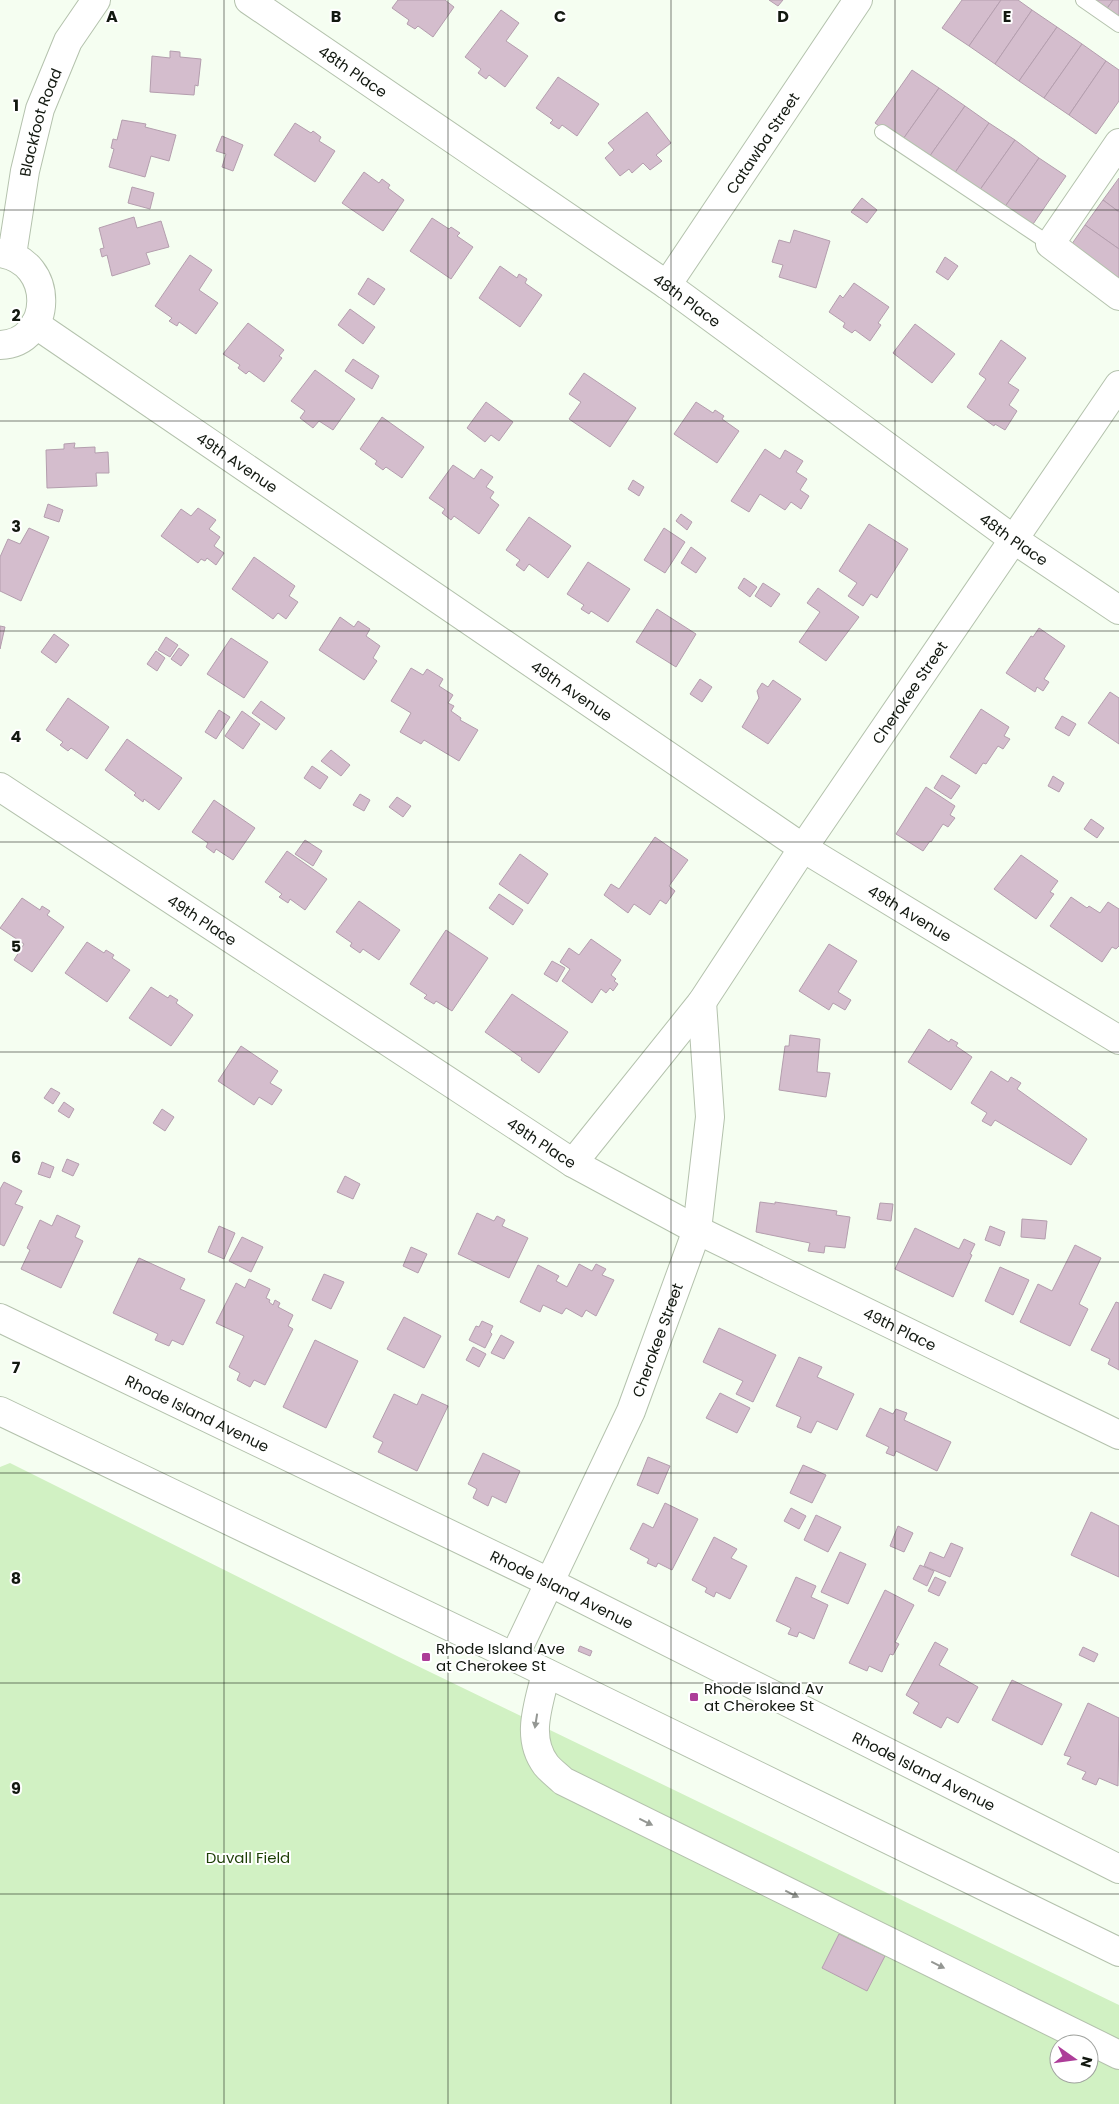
<svg xmlns="http://www.w3.org/2000/svg" width="1119" height="2104" font-family="Poppins,sans-serif">
  <rect width="100%" height="100%" fill="#f5fef1"/>
  <path fill="#d1f1c3" fill-rule="evenodd" d="M10 1463 399 1657 1119 2005V2104H0V1467ZM1059 2044H1089V2074H1059Z"/>
  <g fill="#d4bdcd" stroke="#b49eae">
    <path d="M398 0H445L454 7 433 37 418 26 415 29 407 24 409 20 392 8Z"/>
    <path d="M769 0H783L778 6Z"/>
    <path d="M962 0H1001L969 46 942 28Z"/>
    <path d="M1001 0H1018L1032 10 995 64 969 46Z"/>
    <path d="M1083 0H1113L1103 14Z"/>
    <path d="M1113 0H1119V25L1103 14Z"/>
    <path d="M501 10 519 23 506 41 528 56 505 87 489 75 486 79 478 73 481 69 465 57Z"/>
    <path d="M1032 10 1057 27 1019 81 995 64Z"/>
    <path d="M1057 27 1082 44 1044 98 1019 81Z"/>
    <path d="M1082 44 1106 61 1069 115 1044 98Z"/>
    <path d="M170 51 180 52V57L201 59 198 86 195 85 194 95 150 92 152 56 170 58Z"/>
    <path d="M1106 61 1119 70V101L1096 134 1069 115Z"/>
    <path d="M912 70 939 88 901 142 875 123Z"/>
    <path d="M558 77 599 104 577 136 562 125 559 129 550 123 553 120 536 108Z"/>
    <path d="M939 88 965 106 927 160 901 142Z"/>
    <path d="M965 106 989 123 952 177 927 160Z"/>
    <path d="M647 112 671 143 656 155 662 161 650 170 643 163 632 173 629 169 620 176 605 158 614 150 608 143Z"/>
    <path d="M122 120 146 124 145 127 176 135 169 161 151 156 145 177 109 167 114 149 111 148 113 139 117 140Z"/>
    <path d="M295 123 311 133 313 131 321 137 319 141 335 151 315 182 274 155Z"/>
    <path d="M989 123 1015 140 977 194 952 177Z"/>
    <path d="M222 136 243 145 233 171 222 167 226 154 216 151Z"/>
    <path d="M1015 140 1039 158 1002 211 977 194Z"/>
    <path d="M1039 158 1066 176 1029 230 1002 211Z"/>
    <path d="M364 172 379 183 382 179 390 185 388 188 404 200 383 231 342 203Z"/>
    <path d="M1119 178V212L1103 200Z"/>
    <path d="M132 187 154 193 150 209 128 203Z"/>
    <path d="M862 198 877 210 867 223 851 212Z"/>
    <path d="M1103 200 1119 212V249L1085 225Z"/>
    <path d="M134 217 137 228 161 221 169 247 146 253 150 264 112 276 107 255 102 257 100 249 104 248 99 228Z"/>
    <path d="M432 218 449 229 451 227 460 233 457 236 473 247 451 279 410 251Z"/>
    <path d="M1085 225 1119 249V288L1067 251Z"/>
    <path d="M794 230 830 241 816 288 779 277 783 265 772 262 779 240 790 243Z"/>
    <path d="M190 255 212 270 199 290 218 303 196 334 179 322 177 326 169 321 172 318 155 306Z"/>
    <path d="M945 257 958 266 948 280 936 272Z"/>
    <path d="M500 266 517 278 519 274 527 279 525 283 542 295 520 327 479 298Z"/>
    <path d="M368 278 385 289 374 305 358 294Z"/>
    <path d="M854 283 889 307 878 323 881 325 870 341 855 330 852 333 843 327 845 323 829 312 840 295 843 298Z"/>
    <path d="M350 309 375 327 363 344 338 325Z"/>
    <path d="M248 323 284 350 279 356 282 358 264 382 249 371 246 374 238 368 240 365 223 354Z"/>
    <path d="M915 324 955 354 932 383 893 353Z"/>
    <path d="M1001 340 1026 358 1008 383 1019 390 1009 405 1017 411 1005 430 995 424 994 426 967 407 986 379 979 374Z"/>
    <path d="M353 359 379 376 372 389 345 371Z"/>
    <path d="M315 370 355 399 333 430 319 421 313 428 300 418 305 411 291 401Z"/>
    <path d="M584 373 636 408 610 447 569 419 581 402 569 394Z"/>
    <path d="M486 402 513 422 499 441 491 435 485 442 467 428Z"/>
    <path d="M696 402 713 413 715 410 724 416 722 419 739 431 717 463 674 434Z"/>
    <path d="M382 417 424 447 402 478 386 467 383 470 375 464 377 461 360 449Z"/>
    <path d="M75 443 74 448 95 447V453L108 452 109 473H96L97 486 47 488 46 450 64 449V444Z"/>
    <path d="M765 449 780 459 785 450 803 461 796 472 807 479 800 490 809 496 801 509 791 502 785 510 760 494 749 512 731 501Z"/>
    <path d="M453 465 474 479 481 469 493 477 486 487 494 492 490 498 499 505 479 534 454 516 451 520 442 513 445 509 429 498Z"/>
    <path d="M633 480 644 487 639 496 628 489Z"/>
    <path d="M48 504 63 510 59 522 44 517Z"/>
    <path d="M198 508 216 520 209 529 220 537 214 546 224 553 216 565 207 558 205 561 201 559 198 563 161 536 181 509 191 516Z"/>
    <path d="M681 514 692 522 687 530 676 521Z"/>
    <path d="M529 517 571 546 548 578 529 564 524 571 516 565 520 560 506 550Z"/>
    <path d="M869 524 908 549 877 598 871 594 863 606 848 596 857 583 839 571Z"/>
    <path d="M29 528 49 537 21 601 0 591V557L8 539 20 544Z"/>
    <path d="M664 528 685 542 665 573 644 560Z"/>
    <path d="M691 547 706 558 696 573 681 563Z"/>
    <path d="M254 557 295 586 289 596 298 602 286 619 278 613 273 619 232 589Z"/>
    <path d="M588 562 630 589 608 622 591 611 589 614 581 609 584 605 567 594Z"/>
    <path d="M744 578 757 587 750 597 738 588Z"/>
    <path d="M763 583 780 594 771 607 755 596Z"/>
    <path d="M818 588 859 617 826 661 799 642 820 612 807 603Z"/>
    <path d="M657 609 696 634 676 667 636 642Z"/>
    <path d="M340 617 354 627 358 621 370 629 366 636 380 646 373 658 377 661 364 680 319 650Z"/>
    <path d="M0 626 5 627 0 649Z"/>
    <path d="M1039 628 1065 646 1044 679 1049 682 1043 691 1037 687 1035 692 1006 673 1031 636 1033 637Z"/>
    <path d="M54 634 69 645 56 663 41 652Z"/>
    <path d="M166 637 178 645 170 657 158 650Z"/>
    <path d="M231 638 268 662 244 698 207 674Z"/>
    <path d="M179 648 189 655 181 666 171 659Z"/>
    <path d="M156 651 165 658 157 671 147 664Z"/>
    <path d="M411 668 423 675 427 669 443 679 439 686 453 695 448 703 454 706 451 711 461 718 460 720 478 730 459 761 424 740 421 744 400 732 411 713 391 701Z"/>
    <path d="M700 679 712 687 702 702 690 694Z"/>
    <path d="M773 680 801 699 768 744 742 727 759 698 757 691 762 683 768 687Z"/>
    <path d="M1110 692 1119 698V744L1088 723Z"/>
    <path d="M68 698 109 727 87 759 71 748 68 751 60 745 63 742 46 730Z"/>
    <path d="M261 701 285 718 276 730 252 713Z"/>
    <path d="M981 709 1009 727 1004 736 1010 739 1003 749 998 746 986 764 983 763 976 774 950 757Z"/>
    <path d="M219 710 230 717 216 739 205 732Z"/>
    <path d="M242 711 260 724 243 749 225 736Z"/>
    <path d="M1062 716 1076 724 1069 736 1055 728Z"/>
    <path d="M127 739 182 778 159 810 144 799 143 802 134 795 136 793 105 770Z"/>
    <path d="M331 750 350 765 341 776 321 761Z"/>
    <path d="M312 766 328 777 320 789 304 778Z"/>
    <path d="M942 775 960 786 951 799 934 788Z"/>
    <path d="M1053 776 1064 783 1059 792 1048 786Z"/>
    <path d="M926 787 955 806 950 815 955 818 948 827 943 824 931 842 930 841 923 851 896 834Z"/>
    <path d="M360 794 370 800 364 811 353 805Z"/>
    <path d="M397 797 411 806 403 817 389 807Z"/>
    <path d="M214 800 255 828 233 860 216 849 214 853 206 847 208 843 192 832Z"/>
    <path d="M1091 819 1104 828 1097 838 1084 829Z"/>
    <path d="M655 837 688 860 669 886 675 891 666 904 660 900 650 915 634 904 628 913 604 895 611 884 619 889Z"/>
    <path d="M305 840 322 851 313 866 295 854Z"/>
    <path d="M287 851 327 879 305 910 290 899 288 903 279 897 282 894 265 882Z"/>
    <path d="M520 854 548 874 528 904 499 884Z"/>
    <path d="M1021 855 1058 881 1050 892 1054 894 1036 919 994 889Z"/>
    <path d="M499 894 523 910 513 925 489 908Z"/>
    <path d="M1071 897 1087 908 1089 906 1100 913 1108 902 1119 909V946L1116 949 1112 947 1102 962 1050 926Z"/>
    <path d="M22 898 40 910 42 906 50 911 47 915 64 927 32 972 14 960 24 944 0 928Z"/>
    <path d="M359 901 400 930 379 960 363 949 360 953 350 946 352 943 336 932Z"/>
    <path d="M446 930 488 958 452 1011 436 1001 434 1004 424 998 427 995 410 984Z"/>
    <path d="M591 939 621 960 611 975 616 979 614 981 618 984 613 991 610 988 606 993 601 989 592 1003 562 981 570 969 560 962 569 948 579 955Z"/>
    <path d="M87 942 104 953 106 950 114 955 112 958 130 970 107 1002 65 973Z"/>
    <path d="M829 944 857 961 838 992 851 1000 845 1010 833 1003 829 1010 799 991Z"/>
    <path d="M552 961 565 968 557 982 544 974Z"/>
    <path d="M151 987 168 998 170 995 178 1000 176 1003 193 1015 171 1046 129 1018Z"/>
    <path d="M512 994 568 1032 539 1073 521 1060 522 1058 485 1032Z"/>
    <path d="M929 1029 949 1042 951 1039 958 1043 956 1046 972 1057 951 1090 908 1062Z"/>
    <path d="M790 1035 820 1039 817 1072 830 1073 826 1097 779 1090 785 1046H789Z"/>
    <path d="M241 1046 278 1071 270 1083 282 1090 272 1105 259 1097 254 1105 218 1081Z"/>
    <path d="M991 1071 1008 1082 1011 1077 1021 1083 1017 1089 1087 1139 1071 1165 995 1120 991 1126 982 1121 987 1113 971 1103Z"/>
    <path d="M51 1088 60 1093 53 1104 44 1098Z"/>
    <path d="M64 1102 74 1109 69 1118 58 1111Z"/>
    <path d="M162 1109 174 1117 165 1131 153 1123Z"/>
    <path d="M67 1159 79 1164 73 1176 62 1171Z"/>
    <path d="M42 1162 54 1167 50 1178 38 1174Z"/>
    <path d="M345 1176 360 1184 353 1199 337 1192Z"/>
    <path d="M4 1182 22 1191 15 1204 23 1207 4 1246 0 1244V1189Z"/>
    <path d="M760 1202 775 1204V1202L837 1211 836 1215 850 1217 845 1248 825 1246 824 1253 808 1251 810 1243 756 1232Z"/>
    <path d="M880 1203 893 1204 891 1221 877 1219Z"/>
    <path d="M477 1213 494 1221 497 1216 505 1220 502 1226 528 1238 509 1278 458 1254Z"/>
    <path d="M57 1215 80 1226 75 1237 83 1241 61 1288 21 1269 30 1250 27 1248 40 1220 52 1226Z"/>
    <path d="M1022 1219 1047 1221 1045 1239 1021 1237Z"/>
    <path d="M219 1226 235 1233 224 1259 208 1252Z"/>
    <path d="M990 1226 1005 1232 1000 1246 985 1240Z"/>
    <path d="M915 1228 959 1249 964 1239 975 1244 970 1254 972 1255 953 1297 895 1269Z"/>
    <path d="M242 1237 263 1247 251 1272 229 1261Z"/>
    <path d="M1075 1245 1101 1258 1079 1304 1088 1309 1070 1346 1020 1322 1038 1284 1052 1291Z"/>
    <path d="M411 1247 427 1254 418 1273 403 1266Z"/>
    <path d="M139 1258 185 1279 180 1289 205 1300 183 1345 172 1340 169 1346 155 1340 158 1334 113 1313Z"/>
    <path d="M579 1264 592 1271 596 1264 606 1269 602 1275 614 1280 596 1316 586 1310 582 1317 566 1308 562 1314 543 1305 540 1312 520 1302 538 1265 559 1276 556 1281 567 1287Z"/>
    <path d="M1000 1267 1029 1280 1013 1315 985 1301Z"/>
    <path d="M324 1274 344 1282 331 1309 312 1300Z"/>
    <path d="M249 1279 270 1289 266 1298 270 1300 269 1302 273 1305 275 1300 280 1303 278 1307 293 1315 288 1326 293 1329 265 1385 254 1380 250 1387 237 1380 240 1373 229 1367 244 1336 216 1323 236 1283 245 1288Z"/>
    <path d="M1116 1302 1119 1303V1370L1108 1364 1110 1359 1091 1350Z"/>
    <path d="M404 1317 441 1336 424 1368 387 1349Z"/>
    <path d="M482 1321 493 1326 490 1332 492 1334 485 1348 469 1340 476 1326 479 1327Z"/>
    <path d="M719 1328 776 1355 753 1402 736 1394 743 1381 703 1362Z"/>
    <path d="M501 1335 514 1342 504 1359 491 1353Z"/>
    <path d="M315 1340 358 1361 326 1428 283 1407Z"/>
    <path d="M473 1347 486 1354 479 1367 466 1360Z"/>
    <path d="M799 1357 822 1367 817 1377 854 1394 837 1430 817 1421 811 1433 797 1427 801 1417 776 1406Z"/>
    <path d="M720 1393 750 1408 737 1433 706 1418Z"/>
    <path d="M394 1394 417 1405 422 1394 448 1406 417 1471 378 1452 383 1442 373 1437Z"/>
    <path d="M880 1408 893 1414 896 1409 907 1413 904 1420 951 1442 937 1471 896 1451 894 1456 886 1453 889 1447 866 1436Z"/>
    <path d="M483 1453 520 1471 506 1503 492 1496 488 1506 473 1498 477 1489 468 1484Z"/>
    <path d="M648 1457 670 1466 658 1494 637 1485Z"/>
    <path d="M803 1465 826 1475 812 1503 790 1493Z"/>
    <path d="M665 1503 698 1519 672 1570 658 1563 656 1567 647 1563 649 1559 630 1549 643 1523 653 1528Z"/>
    <path d="M791 1508 806 1516 799 1529 784 1521Z"/>
    <path d="M1091 1512 1119 1526V1577L1071 1555Z"/>
    <path d="M816 1515 841 1527 828 1552 804 1540Z"/>
    <path d="M898 1526 913 1533 904 1552 890 1546Z"/>
    <path d="M714 1537 737 1549 731 1558 747 1566 730 1599 716 1592 714 1597 705 1592 707 1588 692 1580Z"/>
    <path d="M951 1543 963 1548 950 1577 924 1566 930 1552 944 1558Z"/>
    <path d="M840 1552 866 1564 848 1604 821 1592Z"/>
    <path d="M920 1565 934 1571 927 1586 913 1579Z"/>
    <path d="M796 1577 816 1586 811 1597 828 1605 814 1639 799 1632 797 1637 788 1634 791 1628 776 1621Z"/>
    <path d="M935 1577 946 1582 939 1596 928 1591Z"/>
    <path d="M885 1590 914 1605 895 1642 899 1644 893 1655 890 1654 882 1672 869 1666 867 1671 849 1663Z"/>
    <path d="M935 1642 948 1649 939 1665 978 1687 958 1723 947 1717 941 1728 913 1713 919 1703 906 1695Z"/>
    <path d="M580 1646 592 1651 590 1656 578 1651Z"/>
    <path d="M1083 1647 1098 1654 1094 1662 1079 1655Z"/>
    <path d="M1012 1680 1062 1704 1042 1745 992 1720Z"/>
    <path d="M1088 1703 1119 1718 1118 1786 1099 1778 1096 1785 1082 1779 1086 1772 1067 1764 1071 1757 1064 1755Z"/>
    <path d="M839 1934 885 1956 867 1991 822 1968Z"/>
  </g>
  <g fill="none" stroke-linecap="round" stroke-linejoin="round">
    <defs>
      <g id="lane">
        <path d="M1083 0 1119 25"/>
        <path d="M882 132 1050 244"/>
      </g>
      <g id="street">
        <path id="s1" d="M249 0 667 285 1013 539 1119 610"/>
        <path d="M1119 143 1050 244 1119 296"/>
        <path d="M0 253C56 261 54 343 0 345"/>
        <path id="s2" d="M12 255 25 171 40 109 68 41 96 0"/>
        <path id="s3" d="M667 285 858 0"/>
        <path id="s4" d="M35 324 803 848 1119 1040"/>
        <path id="s5" d="M0 787 573 1163 697 1230 1119 1435"/>
        <path id="s6" d="M573 1163 702 1002 803 848 1119 385"/>
        <path id="s7" d="M0 1318 551 1583 1119 1869"/>
        <path id="s8" d="M514 1657 631 1411 697 1230 710 1117 702 1002"/>
        <path d="M546 1673C539 1704 525 1737 546 1765 551 1771 558 1776 563 1781L1119 2055"/>
      </g>
      <path id="secondary" d="M0 1411 514 1657 1119 1952"/>
    </defs>
    <use href="#lane" stroke="#b4c2ad" stroke-width="16"/>
    <use href="#street" stroke="#b4c2ad" stroke-width="30"/>
    <use href="#secondary" stroke="#b4c2ad" stroke-width="30"/>
    <use href="#lane" stroke="#fff" stroke-width="14"/>
    <use href="#street" stroke="#fff" stroke-width="28"/>
    <use href="#secondary" stroke="#fff" stroke-width="28"/>
  </g>
  <defs><path id="oneway-solid" d="M-6-.8H1V-3.2L6.5 0L1 3.2V.8H-6Z" transform="scale(1.25)"/></defs>
  <g fill="#949793">
    <use href="#oneway-solid" transform="translate(536 1721) rotate(99)"/>
    <use href="#oneway-solid" transform="translate(646 1822) rotate(26)"/>
    <use href="#oneway-solid" transform="translate(792 1894) rotate(26)"/>
    <use href="#oneway-solid" transform="translate(938 1965) rotate(26)"/>
  </g>
  <path fill="none" stroke="#121810" stroke-width="1" stroke-opacity="0.55" d="M224 0V2104M448 0V2104M671 0V2104M895 0V2104M0 210H1119M0 421H1119M0 631H1119M0 842H1119M0 1052H1119M0 1262H1119M0 1473H1119M0 1683H1119M0 1894H1119"/>
  <g fill="#ad3d99" stroke="#fff" stroke-width="2">
    <rect x="421" y="1652" width="10" height="10" rx="2.5"/>
    <rect x="689" y="1692" width="10" height="10" rx="2.5"/>
  </g>
  <g text-anchor="middle" dominant-baseline="central" stroke-width="4" stroke-linejoin="round" paint-order="stroke">
    <g font-size="15" fill="#121810" stroke="#fff">
      <text stroke="none"><textPath href="#s1" startOffset="126">48th Place</textPath></text>
      <text stroke="none"><textPath href="#s2" startOffset="136">Blackfoot Road</textPath></text>
      <text stroke="none"><textPath href="#s3" startOffset="171">Catawba Street</textPath></text>
      <text stroke="none"><textPath href="#s1" startOffset="531">48th Place</textPath></text>
      <text stroke="none"><textPath href="#s4" startOffset="245">49th Avenue</textPath></text>
      <text stroke="none"><textPath href="#s1" startOffset="936">48th Place</textPath></text>
      <text stroke="none"><textPath href="#s4" startOffset="650">49th Avenue</textPath></text>
      <text stroke="none"><textPath href="#s6" startOffset="579">Cherokee Street</textPath></text>
      <text stroke="none"><textPath href="#s4" startOffset="1055">49th Avenue</textPath></text>
      <text stroke="none"><textPath href="#s5" startOffset="242">49th Place</textPath></text>
      <text stroke="none"><textPath href="#s5" startOffset="648">49th Place</textPath></text>
      <text stroke="none"><textPath href="#s5" startOffset="1052">49th Place</textPath></text>
      <text stroke="none"><textPath href="#s8" startOffset="348">Cherokee Street</textPath></text>
      <text stroke="none"><textPath href="#s7" startOffset="219">Rhode Island Avenue</textPath></text>
      <text stroke="none"><textPath href="#s7" startOffset="624">Rhode Island Avenue</textPath></text>
      <text stroke="none"><textPath href="#s7" startOffset="1029">Rhode Island Avenue</textPath></text>
    </g>
    <g font-size="15" fill="#121810" stroke="#fff" text-anchor="start">
      <text x="436" y="1648">Rhode Island Ave<tspan x="436" dy="17">at Cherokee St</tspan></text>
      <text x="704" y="1688">Rhode Island Av<tspan x="704" dy="17">at Cherokee St</tspan></text>
    </g>
    <g font-size="15" fill="#1d3f06" stroke="#fff">
      <text x="248" y="1857">Duvall Field</text>
    </g>
  </g>
  <g font-size="16" text-anchor="middle" font-weight="bold" fill="#121810" stroke="#fff" stroke-width="4" stroke-linejoin="round" paint-order="stroke">
    <text x="112" y="22">A</text>
    <text x="336" y="22">B</text>
    <text x="560" y="22">C</text>
    <text x="783" y="22">D</text>
    <text x="1007" y="22">E</text>
    <text x="16" y="111">1</text>
    <text x="16" y="321">2</text>
    <text x="16" y="532">3</text>
    <text x="16" y="742">4</text>
    <text x="16" y="952">5</text>
    <text x="16" y="1163">6</text>
    <text x="16" y="1373">7</text>
    <text x="16" y="1584">8</text>
    <text x="16" y="1794">9</text>
  </g>
  <g transform="translate(1074 2059) rotate(104)"><circle r="24" fill="#ffffff" stroke="#a0a39f"/>
  <path d="M0-4L9 19L0 12L-9 19Z" fill="#ad3d99"/>
  <text y="-8" font-size="14" font-weight="bold" text-anchor="middle" fill="#121810">N</text>
  </g>
</svg>
